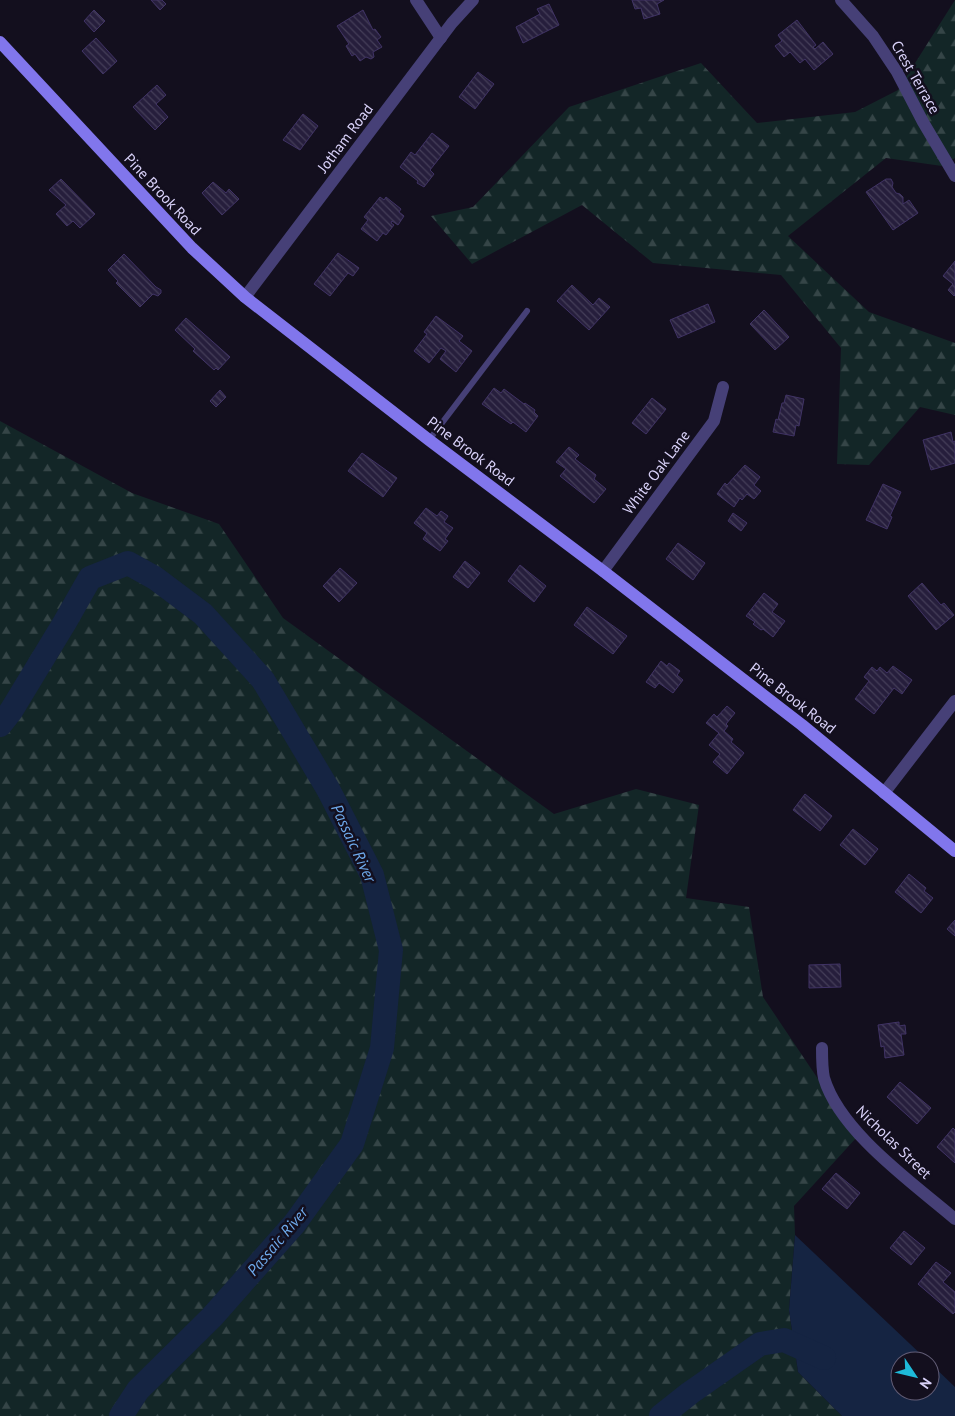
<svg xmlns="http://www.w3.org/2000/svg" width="955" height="1416" font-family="'PT Sans',sans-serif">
  <defs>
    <pattern id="forest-firs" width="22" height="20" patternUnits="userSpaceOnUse" patternTransform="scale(1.25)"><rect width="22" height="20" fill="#132627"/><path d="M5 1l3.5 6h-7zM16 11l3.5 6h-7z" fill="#354547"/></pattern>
    <pattern id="building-back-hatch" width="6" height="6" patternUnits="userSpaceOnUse" patternTransform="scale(1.25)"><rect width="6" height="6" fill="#261e3c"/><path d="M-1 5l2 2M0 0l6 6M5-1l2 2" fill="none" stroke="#453e59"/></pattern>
  </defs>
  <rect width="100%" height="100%" fill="#130f1e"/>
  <g fill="url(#forest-firs)">
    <path d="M955 0V158L942 166 886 158 788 236 869 312 955 343V415L920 407 869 465 837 464 841 348 781 275 653 263 582 205 472 264 431 216 473 207 569 107 701 63 757 123 855 112 898 90Z"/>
    <path d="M0 421 132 493 219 524 283 618 554 814 636 789 699 805 686 898 749 907 763 997 857 1137 794 1206 795 1235 789 1310 798 1372 842 1416H0Z"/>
  </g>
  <path fill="#152442" d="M795 1235 928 1361H900V1391H930V1363L955 1387V1416H842L798 1372 789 1310Z"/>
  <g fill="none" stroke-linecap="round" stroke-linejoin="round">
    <g stroke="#152442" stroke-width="24">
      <path d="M0 725 11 711 65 622 90 578 128 563 155 578 203 614 263 680 328 789 372 875 391 950 382 1048 352 1144 295 1223 212 1317 138 1390 121 1416"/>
      <path d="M661 1416 690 1393 760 1344 784 1340 824 1358"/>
    </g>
  </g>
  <g fill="url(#building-back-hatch)" stroke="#403365">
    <path d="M151 0H162L166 4 160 10Z"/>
    <path d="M632 0H664L657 4 660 14 644 19 641 8 635 9Z"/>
    <path d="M549 4 559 25 523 43 516 27 540 14 537 9Z"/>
    <path d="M94 10 105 21 94 32 84 21Z"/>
    <path d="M363 10 373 30 375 29 381 37 377 40 382 47 373 52 374 57 371 59 366 57 360 61 355 54 352 56 346 46 349 44 337 26Z"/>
    <path d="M797 20 816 45 813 47 815 49 823 42 833 54 814 70 805 59 800 63 790 52 784 57 775 46 782 41 778 35Z"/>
    <path d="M96 38 117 61 103 74 82 51Z"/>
    <path d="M478 72 494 84 475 109 459 97Z"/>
    <path d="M157 85 166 95 156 104 168 117 155 130 133 107Z"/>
    <path d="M303 114 318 126 300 150 283 140Z"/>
    <path d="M432 133 449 146 430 170 434 174 424 187 417 183 418 181 400 167 411 152 415 155Z"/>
    <path d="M61 179 95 214 80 228 73 221 67 226 56 214 66 205 49 190Z"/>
    <path d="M886 179H891L893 183 892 187 896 193 900 194 903 197V204L909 200 918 213 893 230 866 192Z"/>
    <path d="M213 182 226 193 229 189 239 199 222 215 202 193Z"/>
    <path d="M380 197 384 200 386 197 401 209 399 212 404 216 398 225 392 221 391 223 394 225 386 235 383 233 377 241 361 229 368 220 364 217Z"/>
    <path d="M338 253 359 268 353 276 348 273 330 296 314 284Z"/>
    <path d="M124 254 156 287 161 290V293L158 296 153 294 140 307 116 283 118 281 108 270Z"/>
    <path d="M955 261V295L954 296 948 290 953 284 943 276Z"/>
    <path d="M572 285 593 305 599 298 610 307 589 330 557 301Z"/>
    <path d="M708 304 715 322 678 338 670 320Z"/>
    <path d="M764 310 789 337 775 350 750 324Z"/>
    <path d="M436 316 463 336 459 341 472 351 456 372 440 359 446 351 441 348 429 363 414 351 427 334 424 332Z"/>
    <path d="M186 318 230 357 218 370 216 368 214 370 193 351 195 349 175 330Z"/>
    <path d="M494 388 501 393 504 389 524 404 525 403 535 410 534 412 538 416 526 432 513 422 511 424 482 404Z"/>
    <path d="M220 390 226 397 216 407 210 401Z"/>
    <path d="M786 395 804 399 799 426 796 425 794 436 773 432 776 419 778 420 782 403H784Z"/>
    <path d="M652 398 666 409 646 434 632 423Z"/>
    <path d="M951 432 953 442 955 441V463L931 470 923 440Z"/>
    <path d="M569 447 579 455 575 459 596 475 594 479 606 489 594 503 560 476 566 469 556 462Z"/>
    <path d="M362 453 397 478 383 497 348 471Z"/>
    <path d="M745 465 760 477 754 485 761 491 754 499 747 494 742 500 740 498 734 507 717 494 725 483 727 485Z"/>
    <path d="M883 484 901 492 890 516 892 517 887 529 866 520Z"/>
    <path d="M426 508 437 516 441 511 448 516 444 522 453 528 445 539 448 541 440 551 423 539 427 533 414 523Z"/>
    <path d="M733 513 747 523 741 531 728 521Z"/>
    <path d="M678 543 705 563 693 580 666 559Z"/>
    <path d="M465 561 480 573 468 588 453 577Z"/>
    <path d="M520 565 546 586 534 602 508 581Z"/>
    <path d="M340 568 357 583 339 602 323 586Z"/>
    <path d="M922 583 941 605 944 603 954 615 936 630 908 596Z"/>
    <path d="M764 593 778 604 772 612 785 621 773 637 763 629 761 630 753 624 755 622 746 616Z"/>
    <path d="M587 607 627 636 613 654 574 625Z"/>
    <path d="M661 661 667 666 669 663 680 671 677 675 683 680 673 693 659 683 655 688 646 682Z"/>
    <path d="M893 666 912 680 902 694 894 688 874 714 855 699 869 681 864 677 872 667 877 671 880 667 887 673Z"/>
    <path d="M727 706 735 713 726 724 728 726 724 731 733 739 731 742 744 753 727 774 713 762 720 754 709 745 719 733 706 723 714 714 717 717Z"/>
    <path d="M805 794 832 816 820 831 793 810Z"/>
    <path d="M853 829 878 849 865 865 840 845Z"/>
    <path d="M909 874 926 888 924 891 933 898 921 913 895 892Z"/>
    <path d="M955 920V936L947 929Z"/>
    <path d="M840 964 841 987 809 988V965Z"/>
    <path d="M899 1022V1026L905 1025 906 1034H901L904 1055 885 1058 884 1046 881 1047 878 1025Z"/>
    <path d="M900 1082 931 1108 917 1124 887 1097Z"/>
    <path d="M953 1128 955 1130V1163L937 1147Z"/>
    <path d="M836 1173 860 1193 847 1209 822 1189Z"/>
    <path d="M904 1231 925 1248 911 1265 890 1248Z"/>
    <path d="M936 1262 951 1273 943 1282 955 1292V1312L953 1314 918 1284Z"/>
  </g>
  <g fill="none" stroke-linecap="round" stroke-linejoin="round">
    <path stroke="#464077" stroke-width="6" d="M429 440 527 311"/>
    <g stroke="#464077" stroke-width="12">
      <path d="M416 0 441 38"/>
      <path d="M841 0 873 36 897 72 923 122 955 176"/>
      <path d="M245 297 452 23 473 0"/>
      <path d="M603 571 714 421 723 387"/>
      <path d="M884 793 955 701"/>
      <path d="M822 1048C822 1057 822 1069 824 1078 840 1132 913 1183 955 1219"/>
    </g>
    <path stroke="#8176ec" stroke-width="12" d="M0 42 192 248 245 297 429 440 603 571 802 725 955 851"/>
  </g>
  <g text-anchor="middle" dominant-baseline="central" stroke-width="5" stroke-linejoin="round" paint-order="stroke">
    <g font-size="15" fill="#d9d2f9" stroke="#130f1e">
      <text transform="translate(916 77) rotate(60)">Crest Terrace</text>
      <text transform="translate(345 138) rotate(-53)">Jotham Road</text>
      <text transform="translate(163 194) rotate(47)">Pine Brook Road</text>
      <text transform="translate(471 451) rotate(37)">Pine Brook Road</text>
      <text transform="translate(656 472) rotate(-53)">White Oak Lane</text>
      <text transform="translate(793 698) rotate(38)">Pine Brook Road</text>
      <text transform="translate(894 1142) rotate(44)">Nicholas Street</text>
    </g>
    <g font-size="16" font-style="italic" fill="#6ea9eb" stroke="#130f1e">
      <text transform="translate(354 843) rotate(65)">Passaic River</text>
      <text transform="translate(277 1241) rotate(-50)">Passaic River</text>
    </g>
  </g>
  <g transform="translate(915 1376) rotate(125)"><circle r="24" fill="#130f1e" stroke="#625d76"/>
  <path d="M0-4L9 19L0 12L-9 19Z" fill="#1ebad9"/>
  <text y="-8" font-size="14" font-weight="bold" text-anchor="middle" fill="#d9d2f9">N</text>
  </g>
</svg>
